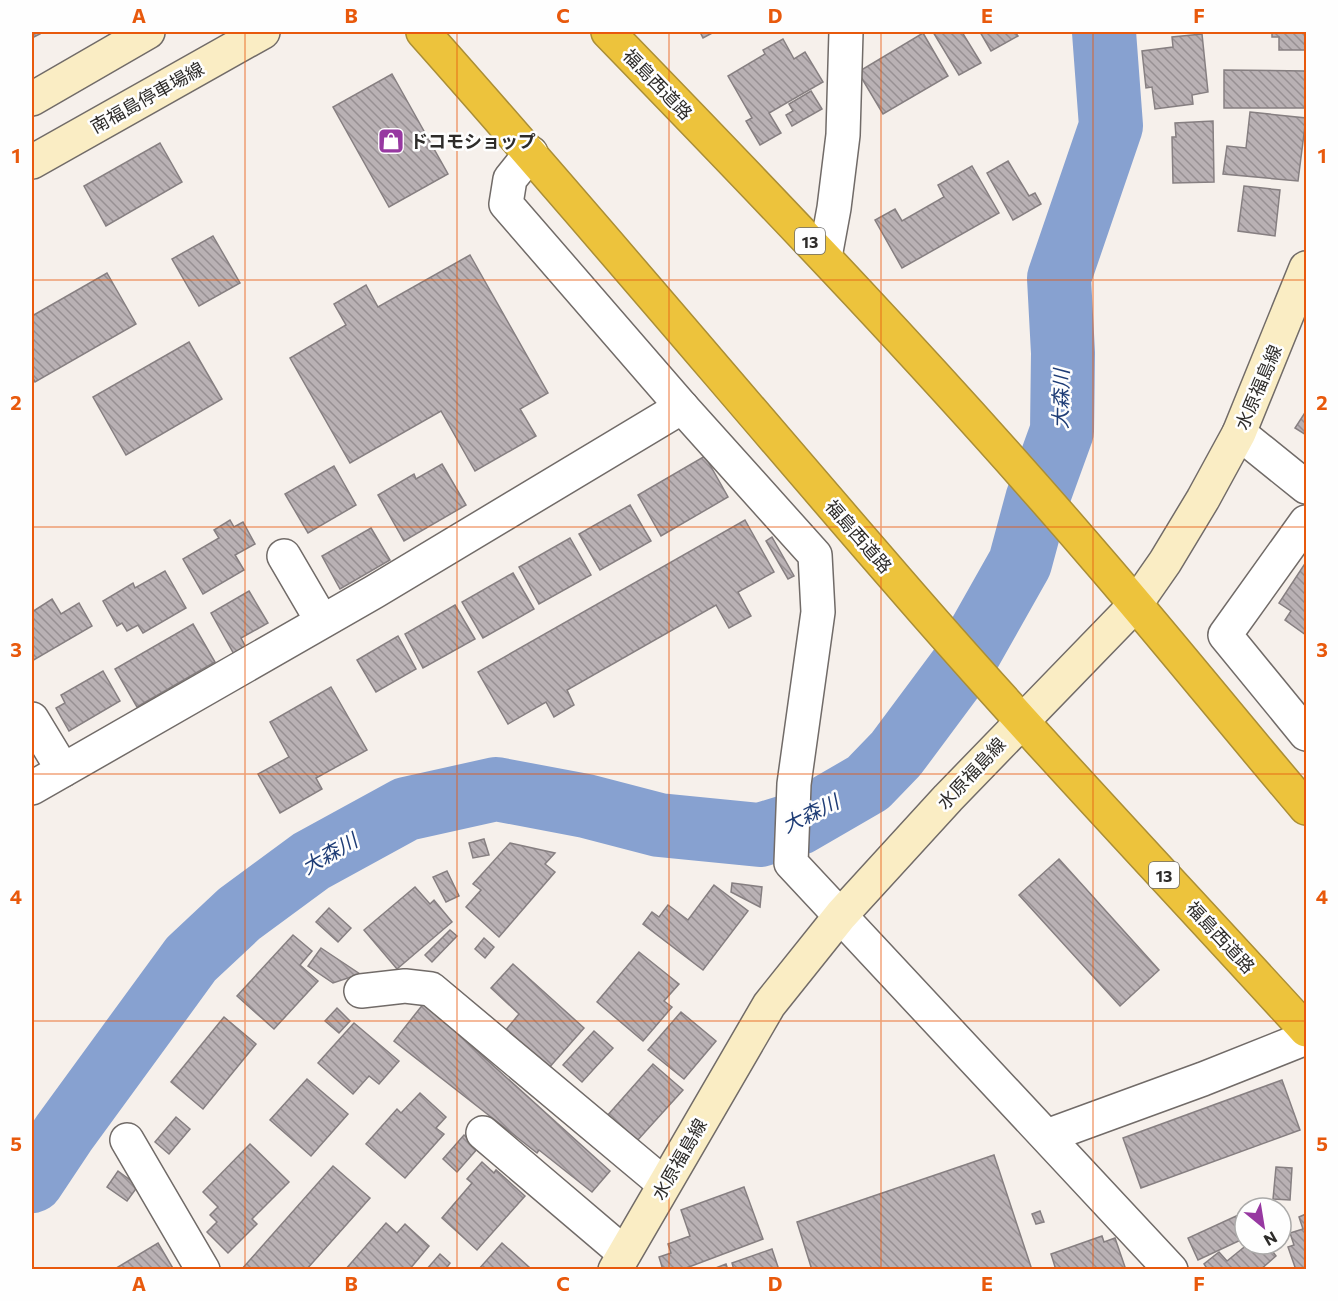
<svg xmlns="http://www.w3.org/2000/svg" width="1338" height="1301" font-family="Commissioner,'Noto Sans JP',sans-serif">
  <defs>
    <pattern id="building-back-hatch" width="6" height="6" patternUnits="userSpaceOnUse" patternTransform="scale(1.5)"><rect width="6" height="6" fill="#b9b1b4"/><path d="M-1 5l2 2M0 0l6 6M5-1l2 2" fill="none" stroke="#979093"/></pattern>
  </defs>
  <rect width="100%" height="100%" fill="#f6f0eb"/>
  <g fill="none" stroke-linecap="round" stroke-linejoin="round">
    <path stroke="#87a1d0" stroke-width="64" d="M32 1181 64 1133 191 959 239 914 311 861 406 809 496 789 586 806 659 825 760 835 799 823 868 783 896 754 963 664 1020 563 1037 500 1062 431 1063 353 1059 278 1111 126 1104 32"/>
  </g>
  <g fill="url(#building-back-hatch)" stroke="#867f81" stroke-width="1.5">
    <path d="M32 32H39L40 34 32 38Z"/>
    <path d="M700 32H714L703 38Z"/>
    <path d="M933 32H962L981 63 959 75Z"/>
    <path d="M980 32H1015L1018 36 991 51Z"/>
    <path d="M1272 32H1306V50H1279V37H1272Z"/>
    <path d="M923 33 948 76 883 114 858 72Z"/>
    <path d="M1202 34 1208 92 1192 95 1193 104 1155 109 1152 87 1146 88 1142 51 1173 47 1172 37Z"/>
    <path d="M783 39 794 59 805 52 823 82 769 113 781 133 760 145 746 121 752 118 728 76 765 54 763 50Z"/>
    <path d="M1224 70 1306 71V108H1224Z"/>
    <path d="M392 74 448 174 389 207 333 107Z"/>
    <path d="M811 91 822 109 792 126 786 115 793 111 789 104Z"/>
    <path d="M1250 112 1306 118 1298 181 1223 174 1227 146 1246 148Z"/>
    <path d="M1213 121 1214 182 1173 183 1172 137H1176L1175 123Z"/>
    <path d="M160 143 182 182 106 226 84 186Z"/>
    <path d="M1008 161 1029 196 1035 193 1041 204 1013 220 987 173Z"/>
    <path d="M972 166 999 213 902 268 875 220 895 209 902 221 944 197 938 185Z"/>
    <path d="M1244 186 1280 190 1275 236 1238 231Z"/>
    <path d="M213 236 240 283 199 306 172 259Z"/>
    <path d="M470 255 548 393 520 409 536 436 475 471 441 411 350 463 290 358 346 325 334 304 366 285 378 307Z"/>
    <path d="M107 273 136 324 35 382 32 376V316Z"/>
    <path d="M189 342 222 399 126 455 93 397Z"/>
    <path d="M1306 411V435L1295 428Z"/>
    <path d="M705 456 728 497 661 536 638 495Z"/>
    <path d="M442 464 466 505 404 541 378 495 414 474 416 479Z"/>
    <path d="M334 466 356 505 308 533 285 494Z"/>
    <path d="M630 505 651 541 600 570 579 534Z"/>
    <path d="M230 520 234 527 243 522 255 544 235 555 244 570 203 594 183 559 219 538 214 530Z"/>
    <path d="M745 520 774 572 738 592 751 616 729 628 716 605 567 690 574 705 554 717 546 702 508 724 478 672Z"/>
    <path d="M371 528 390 560 340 589 322 556Z"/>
    <path d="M772 537 794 576 788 579 766 541Z"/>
    <path d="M570 538 591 575 539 604 519 567Z"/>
    <path d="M1306 562V635L1285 620 1291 611 1279 603Z"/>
    <path d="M165 571 186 608 143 633 138 625 127 631 122 623 117 626 103 601 133 583 135 588Z"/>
    <path d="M513 573 534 609 483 638 462 602Z"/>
    <path d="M249 591 268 623 241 638 247 649 235 656 211 613Z"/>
    <path d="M52 599 61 614 79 603 92 626 32 661V612Z"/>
    <path d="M455 605 475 639 423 668 405 634Z"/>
    <path d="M193 624 215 662 137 707 115 669Z"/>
    <path d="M398 636 416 669 376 692 357 660Z"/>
    <path d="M103 671 120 701 69 731 56 708 65 703 61 695Z"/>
    <path d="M331 687 367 750 316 778 322 789 280 813 258 774 289 757 270 722Z"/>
    <path d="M484 839 489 855 473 858 469 843Z"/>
    <path d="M510 843 555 853 545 864 555 872 499 937 466 907 481 890 473 884Z"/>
    <path d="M1059 859 1159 970 1120 1006 1019 895Z"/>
    <path d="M447 871 459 896 446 902 433 877Z"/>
    <path d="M732 883 762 887 760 907 731 892Z"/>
    <path d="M714 885 748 911 703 970 643 924 652 912 659 917 668 905 688 920Z"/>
    <path d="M415 887 430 904 434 900 452 922 397 969 364 930Z"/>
    <path d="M329 908 351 928 338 942 316 922Z"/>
    <path d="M450 930 457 936 432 962 425 955Z"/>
    <path d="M293 935 312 951 300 965 318 981 274 1029 237 996Z"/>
    <path d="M484 938 494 947 485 958 475 949Z"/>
    <path d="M321 948 360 974 333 983 308 966Z"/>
    <path d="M639 952 679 984 664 1001 672 1007 643 1041 597 1002Z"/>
    <path d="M513 964 584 1028 548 1069 505 1031 519 1014 491 988Z"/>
    <path d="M424 1003 610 1171 592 1192 539 1150 537 1153 394 1041Z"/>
    <path d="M337 1008 350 1021 339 1033 325 1021Z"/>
    <path d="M681 1012 716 1041 684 1079 648 1050Z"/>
    <path d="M224 1017 256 1044 203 1109 171 1082Z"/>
    <path d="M354 1023 399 1061 379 1084 369 1076 353 1094 318 1063Z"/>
    <path d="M594 1031 613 1048 582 1082 563 1065Z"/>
    <path d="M653 1064 683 1090 636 1142 607 1116Z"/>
    <path d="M307 1079 348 1114 311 1156 270 1120Z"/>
    <path d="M1282 1080 1300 1130 1141 1188 1123 1138Z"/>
    <path d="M420 1093 446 1117 436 1128 444 1134 405 1178 366 1144 397 1109 401 1113Z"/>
    <path d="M176 1117 190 1129 169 1154 155 1142Z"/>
    <path d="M464 1135 478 1148 457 1172 443 1159Z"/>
    <path d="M250 1144 289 1182 252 1219 257 1224 228 1253 207 1232 217 1222 210 1215 218 1207 203 1192Z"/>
    <path d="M994 1155 1032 1270H812L797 1222Z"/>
    <path d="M482 1162 494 1173 496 1170 525 1196 477 1250 442 1218 472 1183 467 1179Z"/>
    <path d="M333 1166 370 1198 306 1270H241Z"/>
    <path d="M1276 1167 1292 1168 1290 1200 1273 1199Z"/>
    <path d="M118 1171 138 1186 127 1201 107 1187Z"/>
    <path d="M744 1187 763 1239 681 1270H663L659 1257 671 1253 668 1244 690 1236 681 1210Z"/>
    <path d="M1270 1201 1273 1208H1254Z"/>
    <path d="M1040 1211 1044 1222 1036 1224 1032 1214Z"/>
    <path d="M1245 1212V1238L1198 1260 1188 1238Z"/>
    <path d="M1306 1214V1269L1296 1270 1288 1247 1294 1245 1290 1233 1303 1229 1299 1217Z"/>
    <path d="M386 1223 397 1233 405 1224 429 1246 409 1270H345Z"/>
    <path d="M1102 1236 1104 1242 1115 1238 1126 1270H1056L1051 1254Z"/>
    <path d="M158 1243 174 1270H113Z"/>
    <path d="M502 1243 530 1268 529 1270H478Z"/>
    <path d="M1248 1244H1267L1276 1256 1260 1270H1208L1204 1264 1219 1252 1227 1261Z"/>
    <path d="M772 1249 779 1270H734L732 1263Z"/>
    <path d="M440 1254 450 1263 445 1270H426Z"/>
    <path d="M726 1264 728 1270H714L713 1269Z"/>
  </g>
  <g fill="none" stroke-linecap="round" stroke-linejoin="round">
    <defs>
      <g id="street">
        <path d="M531 153 510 179 506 204 682 407 815 555 818 612 794 784 791 863 1171 1270"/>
        <path d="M825 257 834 208 843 135 846 32"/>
        <path d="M1239 433 1306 487"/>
        <path d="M1306 522 1225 635 1306 734"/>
        <path d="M284 556 322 621"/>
        <path d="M32 719 63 770"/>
        <path d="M32 788 374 592 682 407"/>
        <path d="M361 991 405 986 431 989 664 1184"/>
        <path d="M483 1133 624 1253"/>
        <path d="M1047 1136 1203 1079 1306 1038"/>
        <path d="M127 1140 203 1270"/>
      </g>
      <g id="secondary">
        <path d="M32 99 148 32"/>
        <path d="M32 162 263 32"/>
        <path d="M615 1270 769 1005 841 915 948 798 1135 605 1165 562 1203 499 1239 433 1306 268"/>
      </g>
      <g id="highway">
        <path d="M423 32C583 212 738 397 896 579 1029 733 1169 880 1306 1030"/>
        <path d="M608 32C775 204 941 377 1097 559 1168 641 1236 726 1306 808"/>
      </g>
    </defs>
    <use href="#street" stroke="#716b68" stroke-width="36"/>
    <use href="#secondary" stroke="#716b68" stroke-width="36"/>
    <use href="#highway" stroke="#aa8e36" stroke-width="36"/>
    <use href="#street" stroke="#fff" stroke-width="33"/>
    <use href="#secondary" stroke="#faedc4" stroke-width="33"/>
    <use href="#highway" stroke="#edc33c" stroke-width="33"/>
  </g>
  <path fill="none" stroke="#e8590c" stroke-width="1.5" stroke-opacity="0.55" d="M245 32V1270M457 32V1270M669 32V1270M881 32V1270M1093 32V1270M32 280H1306M32 527H1306M32 774H1306M32 1021H1306"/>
  <defs>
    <symbol id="shop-square" viewBox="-11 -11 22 22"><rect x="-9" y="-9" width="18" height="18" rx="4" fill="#9738a1" stroke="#fefefe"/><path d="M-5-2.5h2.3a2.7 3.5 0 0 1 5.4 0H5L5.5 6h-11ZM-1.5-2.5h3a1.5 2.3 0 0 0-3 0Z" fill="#fff"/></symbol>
  </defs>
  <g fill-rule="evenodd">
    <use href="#shop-square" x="376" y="126" width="30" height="30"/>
  </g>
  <g text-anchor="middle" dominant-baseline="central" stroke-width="5" stroke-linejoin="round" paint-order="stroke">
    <g fill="#fefefe" stroke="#6c6b6a" stroke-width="1.5">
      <rect x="795" y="228" width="30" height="26" rx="4.5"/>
      <rect x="1149" y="862" width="30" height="26" rx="4.5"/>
    </g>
    <g font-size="16" font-weight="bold" fill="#2e2c2a">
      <text x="810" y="241">13</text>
      <text x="1164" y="875">13</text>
    </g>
    <g font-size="18" fill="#2e2c2a" stroke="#fefefe">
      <text transform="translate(658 84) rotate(46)">福島西道路</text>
      <text transform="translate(147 97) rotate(-29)">南福島停車場線</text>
      <text transform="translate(1258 387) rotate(-67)">水原福島線</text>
      <text transform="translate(859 536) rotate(49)">福島西道路</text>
      <text transform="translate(971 773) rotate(-47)">水原福島線</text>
      <text transform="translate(1221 937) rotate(47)">福島西道路</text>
      <text transform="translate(679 1159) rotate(-60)">水原福島線</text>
    </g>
    <g font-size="18" font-weight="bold" fill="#2e2c2a" stroke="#fefefe" text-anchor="start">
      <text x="410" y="141">ドコモショップ</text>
    </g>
    <g font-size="20" font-style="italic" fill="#1f3d76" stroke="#fefefe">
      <text transform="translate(1060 399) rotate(-89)">大森川</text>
      <text transform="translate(810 813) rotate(-26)">大森川</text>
      <text transform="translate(329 853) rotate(-30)">大森川</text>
    </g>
  </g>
  <rect width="1338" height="1301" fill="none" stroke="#fefefe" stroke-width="66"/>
  <g transform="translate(1263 1226) rotate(150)"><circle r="28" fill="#fefefe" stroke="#abaaa9" stroke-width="1.5"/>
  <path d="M0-4.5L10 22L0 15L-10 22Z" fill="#9738a1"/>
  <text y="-9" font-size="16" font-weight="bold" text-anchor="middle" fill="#2e2c2a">N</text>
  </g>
  <rect x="33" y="33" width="1272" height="1235" fill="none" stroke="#e8590c" stroke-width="2"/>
  <g font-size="20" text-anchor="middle" font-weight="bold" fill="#e8590c">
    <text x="139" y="23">A</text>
    <text x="351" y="23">B</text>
    <text x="563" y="23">C</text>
    <text x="775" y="23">D</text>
    <text x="987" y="23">E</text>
    <text x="1199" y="23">F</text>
    <text x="16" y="163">1</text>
    <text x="1322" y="163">1</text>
    <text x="16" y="410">2</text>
    <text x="1322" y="410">2</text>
    <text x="16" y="657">3</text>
    <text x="1322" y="657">3</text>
    <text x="16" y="904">4</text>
    <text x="1322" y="904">4</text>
    <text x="16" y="1151">5</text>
    <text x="1322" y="1151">5</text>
    <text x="139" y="1291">A</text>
    <text x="351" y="1291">B</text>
    <text x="563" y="1291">C</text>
    <text x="775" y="1291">D</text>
    <text x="987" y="1291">E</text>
    <text x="1199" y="1291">F</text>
  </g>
</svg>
